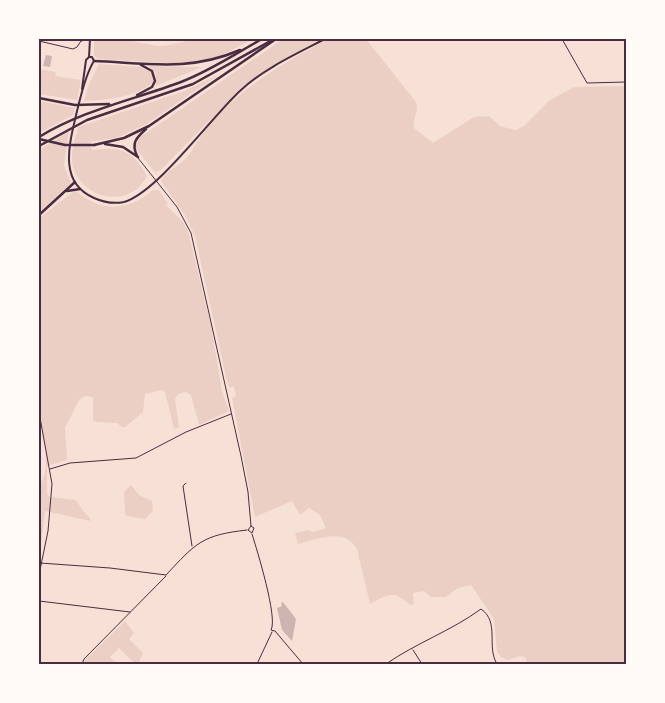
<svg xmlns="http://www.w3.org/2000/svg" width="665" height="703" font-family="'PT Sans',sans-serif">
  <rect width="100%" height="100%" fill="#f7e1d7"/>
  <g fill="#ebcfc5">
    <path d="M94 39H120L158 46 169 45 196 39H253L219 57 188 64 98 59 94 55Z"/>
    <path d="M283 39H321L273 65 243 86 160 171 155 172 135 148 139 138Z"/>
    <path d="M329 39H366L416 102C420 111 412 118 414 128L433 143 474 117 489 116 500 126 515 130 524 126 550 100 574 87 626 86V664H528L525 657 520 656 508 660 501 657 497 652 494 619 471 585 458 588 446 597H431L424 591 413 593 414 604 410 605C393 589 389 594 370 604L357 549C345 527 317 539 298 544L295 533 308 530 313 532 326 528 320 515 309 508 300 515 292 501 255 517 232 398 236 396 234 387H229L226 377 195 236 186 217 161 181C168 168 183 165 191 152 221 98 274 68 329 39Z"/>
    <path d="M99 64 140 67 152 73 153 82C139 97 104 100 84 101L89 84Z"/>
    <path d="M149 66 202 67 156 86V73Z"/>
    <path d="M39 69 56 72 55 76 81 80 77 100 39 94Z"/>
    <path d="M220 74 145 125 116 138 90 142 92 150C120 146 133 150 147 176 130 211 78 199 72 162 71 150 75 138 78 127L184 91Z"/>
    <path d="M39 101 75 108 73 115 39 133Z"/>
    <path d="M69 131 64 165 71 183 39 212V150Z"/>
    <path d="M153 190H159L168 204 166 205 184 223 188 231 211 326 222 391 229 411 199 425 191 395 186 392 178 394 175 399 179 427 174 429 165 392 162 390 145 394 143 412 125 427H122L117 423 97 422 93 420V397L85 396 79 400 65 428 67 460 47 466V494L50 497 76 500 83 511 90 518V521L45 511 41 544 39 546V485C51 472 44 444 42 427H39V218L73 192 76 191C101 213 129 211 153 190Z"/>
    <path d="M131 485 139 495 152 501 153 511 145 519 127 516 125 514 124 492Z"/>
    <path d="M125 621 134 633 129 639 143 653 138 664H132L133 662 119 648 110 657 117 664H84L85 660Z"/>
  </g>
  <g fill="#ccb4b1">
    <path d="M46 55 52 56 50 67 43 66Z"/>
    <path d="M283 602 296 619 292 641 282 630 277 608 282 606 281 603Z"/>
  </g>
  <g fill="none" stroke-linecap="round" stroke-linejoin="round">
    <g stroke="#4a2c40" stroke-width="1">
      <path d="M562 39 587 83 626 82"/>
      <path d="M39 41 73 49 77 47 81 41 90 39"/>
      <path d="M138 158 177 207 191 233 241 456 248 492 251 526 248 530 252 533 254 528 251 526"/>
      <path d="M39 412 52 484 48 531 39 575"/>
      <path d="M50 469 70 463 136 458 186 432 231 414"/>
      <path d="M186 483 183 486 192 546"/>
      <path d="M252 534C257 550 278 618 271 630L275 631 303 664"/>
      <path d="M40 563 110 568 166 575C196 543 202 535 247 530"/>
      <path d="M39 601 130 612"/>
      <path d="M413 650 422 664"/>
      <path d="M82 664 84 659 166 576"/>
      <path d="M257 664 272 632"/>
      <path d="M386 664C416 643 451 631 481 609 500 622 486 647 497 664"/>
    </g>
    <g stroke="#4a2c40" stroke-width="2">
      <path d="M89 57H92L94 61C85 75 81 96 77 111 70 142 57 182 94 198 103 202 114 204 124 202 158 192 212 116 241 90 265 68 296 54 325 39"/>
      <path d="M82 89 86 60 89 57 90 39"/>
    </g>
    <g stroke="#4a2c40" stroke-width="2.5">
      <path d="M94 61C147 63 189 72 240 50"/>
      <path d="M137 95 152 87 155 81 152 71 141 65"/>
      <path d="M39 98 75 105 109 104"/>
      <path d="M39 137C83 110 133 100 181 82 210 71 235 54 262 39"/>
      <path d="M39 139 65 145H95"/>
      <path d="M105 144 123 147 138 157"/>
      <path d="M94 145 124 138 149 126 276 39"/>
      <path d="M39 146 87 120 193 84 274 39"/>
      <path d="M137 156C131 143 136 138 146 129"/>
      <path d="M67 191 80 189"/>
      <path d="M39 215 75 182"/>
    </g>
  </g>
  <rect width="665" height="703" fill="none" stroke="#fffaf5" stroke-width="80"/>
  <rect x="40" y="40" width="585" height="623" fill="none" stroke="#4a2c40" stroke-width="2"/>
</svg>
